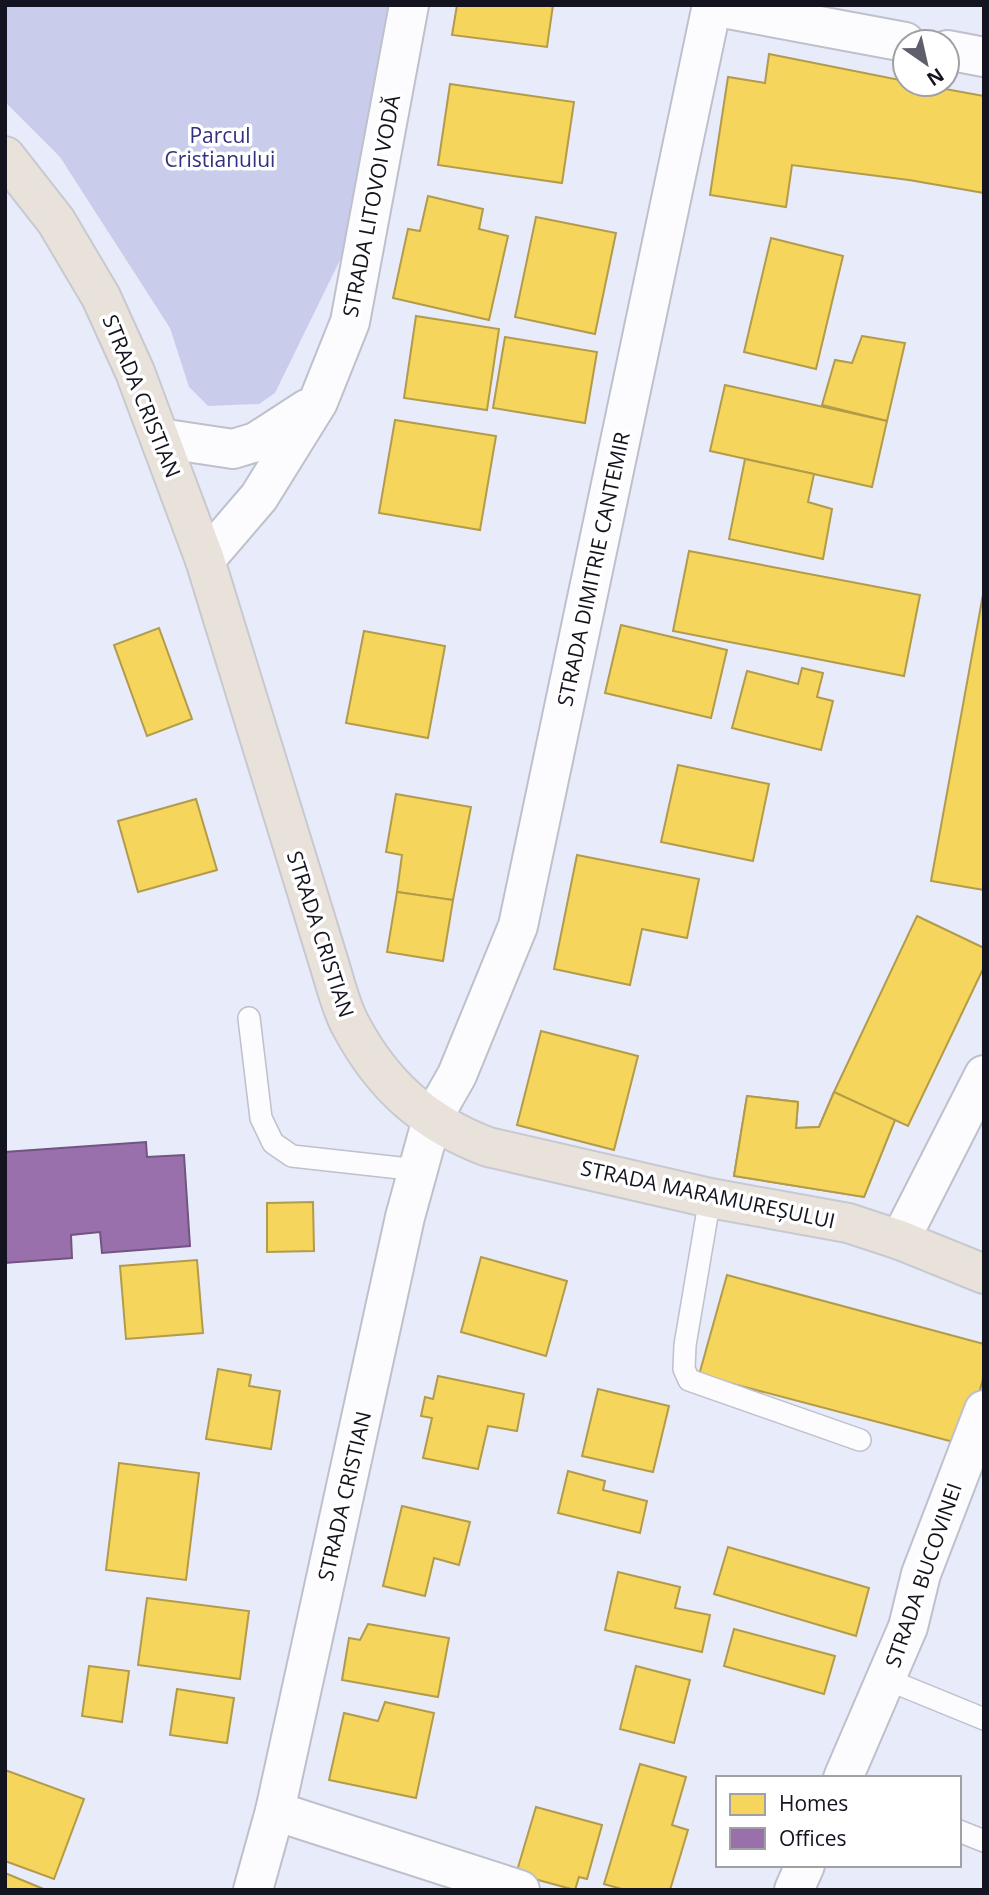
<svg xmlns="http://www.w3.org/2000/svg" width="989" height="1895" font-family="'Open Sans',sans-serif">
  <rect width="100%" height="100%" fill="#e8ebf9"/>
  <path fill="#c9cdeb" d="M5 5H388L343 254 275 393 259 404 208 406 189 387 170 328 60 157 5 102Z"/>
  <g fill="#f6d55c" stroke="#b29b4a" stroke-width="2">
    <path d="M457 5H553L547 47 452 35Z"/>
    <path d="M769 54 905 81V84H918L984 96V193L909 180 792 165 786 207 710 195 728 77 765 83Z"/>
    <path d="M450 84 574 102 562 183 438 165Z"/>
    <path d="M428 196 483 209 479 229 508 236 489 320 393 298 408 229 420 231Z"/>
    <path d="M536 217 616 233 595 334 515 317Z"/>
    <path d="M771 238 843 256 816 369 744 352Z"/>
    <path d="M416 316 499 329 487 410 404 398Z"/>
    <path d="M862 336 905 343 887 421 822 405 835 360 852 363Z"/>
    <path d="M505 337 597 352 585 423 493 408Z"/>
    <path d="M725 385 887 421 872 487 710 451Z"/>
    <path d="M395 420 496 436 480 530 379 513Z"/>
    <path d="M745 459 814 474 808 502 832 509 823 559 729 539Z"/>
    <path d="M689 551 920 595 904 676 673 631Z"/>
    <path d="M984 589V890L931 881Z"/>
    <path d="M621 625 727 650 711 718 605 693Z"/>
    <path d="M159 628 192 719 147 736 114 645Z"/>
    <path d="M364 631 445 646 428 738 346 723Z"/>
    <path d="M802 668 823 673 817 697 833 701 821 750 732 728 747 671 798 684Z"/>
    <path d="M678 765 769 784 753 861 661 842Z"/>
    <path d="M396 794 471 807 453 900 397 892 402 855 386 852Z"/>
    <path d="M196 799 217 870 138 892 118 821Z"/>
    <path d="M577 855 699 879 687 938 642 929 630 985 554 969Z"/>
    <path d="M397 892 453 900 443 961 387 952Z"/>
    <path d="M917 916 984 948V967L908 1126 895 1120 864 1197 734 1176 747 1096 798 1102 796 1128 819 1127 834 1092Z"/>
    <path d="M541 1031 638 1056 614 1150 517 1125Z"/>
    <path d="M834 1092 895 1120 864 1197 734 1176 747 1096 798 1102 796 1128 819 1127Z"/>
    <path d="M313 1202 314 1251 267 1252V1203Z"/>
    <path d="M481 1257 567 1281 546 1356 461 1332Z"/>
    <path d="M197 1260 203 1333 126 1339 120 1266Z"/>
    <path d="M727 1275 984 1344V1375L965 1445 699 1375Z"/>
    <path d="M218 1369 251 1375 249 1386 280 1391 271 1449 206 1439Z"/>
    <path d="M438 1376 524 1394 517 1431 488 1426 478 1469 423 1458 432 1418 421 1416 425 1397 433 1399Z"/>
    <path d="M598 1389 669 1406 653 1472 582 1456Z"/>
    <path d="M119 1463 199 1473 186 1580 106 1570Z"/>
    <path d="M568 1471 605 1481 603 1490 647 1501 640 1533 558 1513Z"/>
    <path d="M402 1506 470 1522 459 1565 434 1558 425 1596 383 1586Z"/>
    <path d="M728 1547 869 1588 856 1636 714 1594Z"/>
    <path d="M618 1572 680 1587 675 1608 710 1615 702 1652 605 1630Z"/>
    <path d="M147 1598 249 1611 240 1679 138 1665Z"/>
    <path d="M368 1624 449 1638 438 1697 342 1680 349 1638 360 1640Z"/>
    <path d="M734 1629 835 1656 824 1694 724 1666Z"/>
    <path d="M89 1666 129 1671 122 1722 82 1716Z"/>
    <path d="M636 1666 690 1680 674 1743 620 1729Z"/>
    <path d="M177 1689 234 1698 227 1743 170 1735Z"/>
    <path d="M385 1702 434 1713 416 1798 329 1780 344 1713 378 1721Z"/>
    <path d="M640 1764 686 1777 672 1825 688 1830 670 1890H625L604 1884Z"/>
    <path d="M5 1770 84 1799 54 1879 5 1861Z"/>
    <path d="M536 1807 602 1825 587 1879 579 1877 575 1890 516 1874Z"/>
    <path d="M5 1873 46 1890H5Z"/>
  </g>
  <path fill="#9970ab" stroke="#715481" stroke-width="2" d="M146 1142 147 1157 184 1155 190 1246 102 1253 100 1232 71 1235 72 1258 5 1263V1152Z"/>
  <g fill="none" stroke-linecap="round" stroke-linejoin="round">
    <defs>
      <g id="lane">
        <path d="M249 1018 261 1118 273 1143 292 1156 418 1170"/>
        <path d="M710 1198 685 1345 684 1369 689 1380 860 1440"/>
        <path d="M886 1679 984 1719"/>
        <path d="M959 1831 984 1841"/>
      </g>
      <g id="street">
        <path d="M712 6 905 42"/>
        <path d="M947 50 984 57"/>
        <path d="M160 438 233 449 256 442 307 409"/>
        <path d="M205 560 259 497 318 402 350 322 409 5"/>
        <path d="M900 1240 984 1075"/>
        <path d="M843 1778 908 1627 921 1574 984 1410"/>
        <path d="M275 1811 520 1890"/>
        <path d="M794 1890 805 1865"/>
      </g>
      <path id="secondary" d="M253 1890 275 1811 405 1217 432 1119 457 1075 518 926 712 5"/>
      <path id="primary" d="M5 156 56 221 101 297 135 372 205 560 328 960C335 982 340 1006 351 1026 383 1086 425 1123 488 1147L710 1198 848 1223 900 1240 984 1274"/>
    </defs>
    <use href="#lane" stroke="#bec0cb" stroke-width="24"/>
    <use href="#street" stroke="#bec0cb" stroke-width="42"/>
    <use href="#secondary" stroke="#bec0cb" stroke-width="42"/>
    <use href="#primary" stroke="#c8c9d0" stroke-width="42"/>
    <use href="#lane" stroke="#fcfcfe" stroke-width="21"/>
    <use href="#street" stroke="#fcfcfe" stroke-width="38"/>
    <use href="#secondary" stroke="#fcfcfe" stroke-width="38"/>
    <use href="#primary" stroke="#e9e2da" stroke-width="38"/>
  </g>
  <g text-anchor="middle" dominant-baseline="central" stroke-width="7" stroke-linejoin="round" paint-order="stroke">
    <g font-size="21" fill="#32317e" stroke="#fff">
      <text x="220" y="135">Parcul<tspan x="220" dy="24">Cristianului</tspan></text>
    </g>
    <g font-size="21" fill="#13141f" stroke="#fff">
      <text transform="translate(371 206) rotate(-79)">STRADA LITOVOI VODĂ</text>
      <text transform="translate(142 396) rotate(68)">STRADA CRISTIAN</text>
      <text transform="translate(593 569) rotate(-78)">STRADA DIMITRIE CANTEMIR</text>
      <text transform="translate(321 934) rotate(72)">STRADA CRISTIAN</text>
      <text transform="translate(708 1194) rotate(12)">STRADA MARAMUREȘULUI</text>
      <text transform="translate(344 1496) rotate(-77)">STRADA CRISTIAN</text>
      <text transform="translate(923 1575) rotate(-71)">STRADA BUCOVINEI</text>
    </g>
  </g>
  <rect width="989" height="1895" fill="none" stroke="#13141f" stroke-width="14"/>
  <rect x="716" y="1776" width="245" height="91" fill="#ffffff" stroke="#a1a1a5" stroke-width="2"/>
  <rect x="730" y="1794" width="35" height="21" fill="#f6d55c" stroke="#a1a1a5" stroke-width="2"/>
  <text x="779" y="1811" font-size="21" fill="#13141f">Homes</text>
  <rect x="730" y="1828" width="35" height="21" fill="#9970ab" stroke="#a1a1a5" stroke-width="2"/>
  <text x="779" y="1846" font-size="21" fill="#13141f">Offices</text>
  <g transform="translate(926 63) rotate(146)"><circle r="33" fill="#ffffff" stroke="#a1a1a5" stroke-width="2"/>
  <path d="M0-5L12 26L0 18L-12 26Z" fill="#5e5f6b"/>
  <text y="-10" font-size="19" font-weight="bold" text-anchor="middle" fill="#13141f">N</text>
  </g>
</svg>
